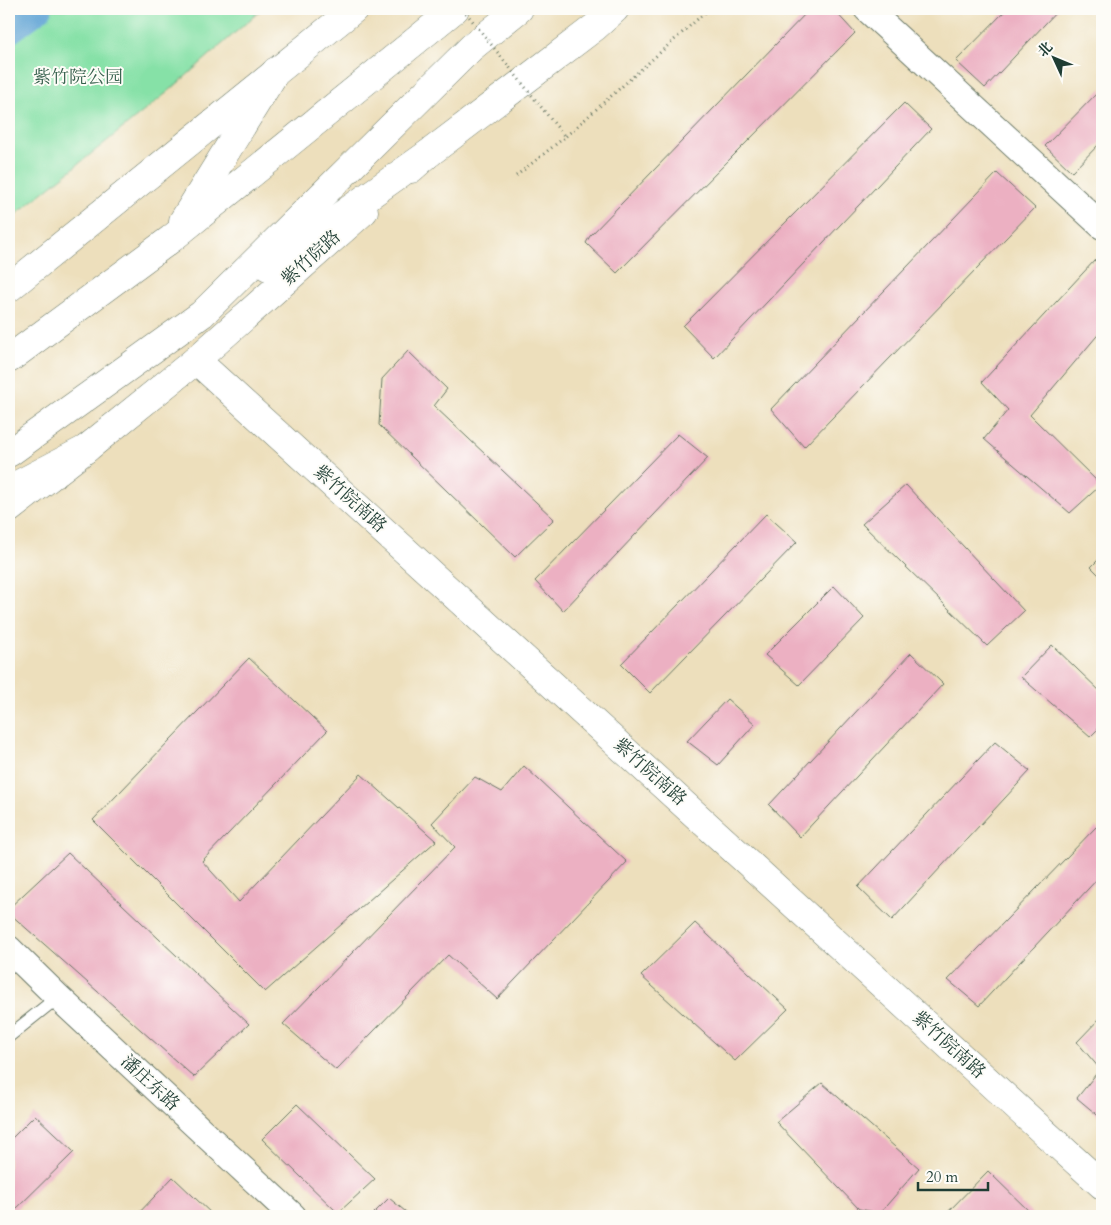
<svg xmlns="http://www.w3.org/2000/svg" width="1111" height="1225" font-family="Cardo,'Noto Serif SC',serif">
  <rect width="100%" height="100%" fill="#fdfcf7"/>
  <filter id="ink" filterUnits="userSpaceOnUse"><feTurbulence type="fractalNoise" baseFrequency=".02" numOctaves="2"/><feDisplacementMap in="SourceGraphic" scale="10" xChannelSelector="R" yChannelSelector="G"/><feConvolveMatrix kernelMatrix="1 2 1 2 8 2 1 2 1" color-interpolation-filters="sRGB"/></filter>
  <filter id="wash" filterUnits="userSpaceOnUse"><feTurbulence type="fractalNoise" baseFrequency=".0096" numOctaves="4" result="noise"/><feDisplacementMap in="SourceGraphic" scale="20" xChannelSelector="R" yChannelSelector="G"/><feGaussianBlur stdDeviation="1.12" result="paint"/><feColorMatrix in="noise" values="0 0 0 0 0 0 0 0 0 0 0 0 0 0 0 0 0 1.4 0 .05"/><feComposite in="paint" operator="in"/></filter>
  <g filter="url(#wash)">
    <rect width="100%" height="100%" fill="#eddfbc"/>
    <path fill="#86e1a7" stroke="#528f6e" d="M9 9H262L169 91 9 220Z"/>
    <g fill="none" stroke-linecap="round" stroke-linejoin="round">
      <path stroke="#62a5d6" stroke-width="25" d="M9 32 40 9"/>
    </g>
    <g id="blocks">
      <g fill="#ecb0c2">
        <path d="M810 9H833L855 33 617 273 586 243 590 236Z"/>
        <path d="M1007 9H1059L985 88 956 61Z"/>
        <path d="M1102 88V141L1072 172 1045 146Z"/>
        <path d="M904 103 931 129 714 358 683 326Z"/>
        <path d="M997 173 1035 208 804 447 771 409Z"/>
        <path d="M1095 260 1102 267V330L1030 415 1101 485 1070 513 984 439 1008 410 982 382Z"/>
        <path d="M408 351 447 389 434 406 554 519 515 557 379 425 382 379Z"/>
        <path d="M678 434 708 458 563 611 535 581Z"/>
        <path d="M906 485 1024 611 987 646 862 524Z"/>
        <path d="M766 514 797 542 650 693 621 664Z"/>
        <path d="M1102 556V578L1091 567Z"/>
        <path d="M834 586 864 618 799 685 765 655Z"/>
        <path d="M1052 645 1102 693V725L1090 737 1021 677Z"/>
        <path d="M911 653 943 684 800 837 769 805Z"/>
        <path d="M249 658 327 731 202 861 239 902 361 774 436 841 265 992 93 820Z"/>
        <path d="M727 699 755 724 718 765 687 741Z"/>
        <path d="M995 742 1030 771 892 920 858 887Z"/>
        <path d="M524 766 627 862 497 999 448 955 336 1070 283 1024 455 847 432 823 475 777 502 792Z"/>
        <path d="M1096 827 1102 832V874L979 1006 948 980Z"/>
        <path d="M68 853 249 1024 194 1077 9 913V908Z"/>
        <path d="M695 923 788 1009 735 1061 641 976Z"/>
        <path d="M1102 1016V1119L1077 1098 1100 1069 1077 1042Z"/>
        <path d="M822 1083 919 1168 880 1213 859 1209 776 1122Z"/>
        <path d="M297 1104 375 1179 338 1213 262 1139Z"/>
        <path d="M35 1115 74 1152 9 1216V1141Z"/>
        <path d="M988 1171 1034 1216H944Z"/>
        <path d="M173 1177 214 1216H136Z"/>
        <path d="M389 1198 411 1216H371Z"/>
      </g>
    </g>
  </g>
  <g filter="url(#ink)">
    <use href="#blocks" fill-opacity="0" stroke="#677664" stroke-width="1"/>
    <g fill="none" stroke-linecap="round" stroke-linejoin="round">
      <defs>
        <path id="service" d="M9 1036 58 997"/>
        <g id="minor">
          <path d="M867 9 1102 226"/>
          <path d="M9 949 58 997 293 1216"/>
        </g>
        <g id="tertiary">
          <path d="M411 169 428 154 595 27 615 9"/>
          <path d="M9 288 354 9"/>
          <path d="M196 360 1102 1185"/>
          <path d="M9 509 86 449 196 360 364 211"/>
        </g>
        <g id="trunk">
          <path d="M183 221 276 71"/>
          <path d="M268 267 428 154"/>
          <path d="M9 359 171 239 455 9"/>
          <path d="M9 453 202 314 472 47 519 9"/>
          <path d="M9 489 86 449"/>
        </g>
      </defs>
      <use href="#service" stroke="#677664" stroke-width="14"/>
      <use href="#minor" stroke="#677664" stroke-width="28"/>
      <use href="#tertiary" stroke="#677664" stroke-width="29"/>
      <use href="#trunk" stroke="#677664" stroke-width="29"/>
      <path stroke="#677664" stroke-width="3" stroke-dasharray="1 4" stroke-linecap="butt" d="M516 176 565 137"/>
      <use href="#service" stroke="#fff" stroke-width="12"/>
      <use href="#minor" stroke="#fff" stroke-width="26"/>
      <use href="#tertiary" stroke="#fff" stroke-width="28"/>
      <use href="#trunk" stroke="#fff" stroke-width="28"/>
      <path stroke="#677664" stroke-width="3" stroke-dasharray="1 4" stroke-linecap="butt" d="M463 9 565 137 709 9"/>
    </g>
  </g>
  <g text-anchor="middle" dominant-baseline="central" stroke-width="4" stroke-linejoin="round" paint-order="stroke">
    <g font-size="18" fill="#345e4b" stroke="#fdfcf7">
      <text x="78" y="77">紫竹院公园</text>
    </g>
    <g font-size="18" fill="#1f3d34" stroke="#fdfcf7">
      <text transform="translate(311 258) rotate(-42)">紫竹院路</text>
      <text transform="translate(350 499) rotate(42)">紫竹院南路</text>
      <text transform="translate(650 772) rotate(42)">紫竹院南路</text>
      <text transform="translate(949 1045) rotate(42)">紫竹院南路</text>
      <text transform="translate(150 1083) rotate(43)">潘庄东路</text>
    </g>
  </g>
  <rect width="1111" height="1225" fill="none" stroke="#fdfcf7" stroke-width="30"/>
  <g transform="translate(1054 58) rotate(314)" stroke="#fdfcf7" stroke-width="4" paint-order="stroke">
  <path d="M0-4L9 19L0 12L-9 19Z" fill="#1f3d34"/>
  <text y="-8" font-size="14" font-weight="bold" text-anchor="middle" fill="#1f3d34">北</text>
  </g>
  <path d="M918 1182v8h70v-8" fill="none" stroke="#1f3d34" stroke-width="2.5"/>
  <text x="926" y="1182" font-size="15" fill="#1f3d34" stroke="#fdfcf7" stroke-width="4" paint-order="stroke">20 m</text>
</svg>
